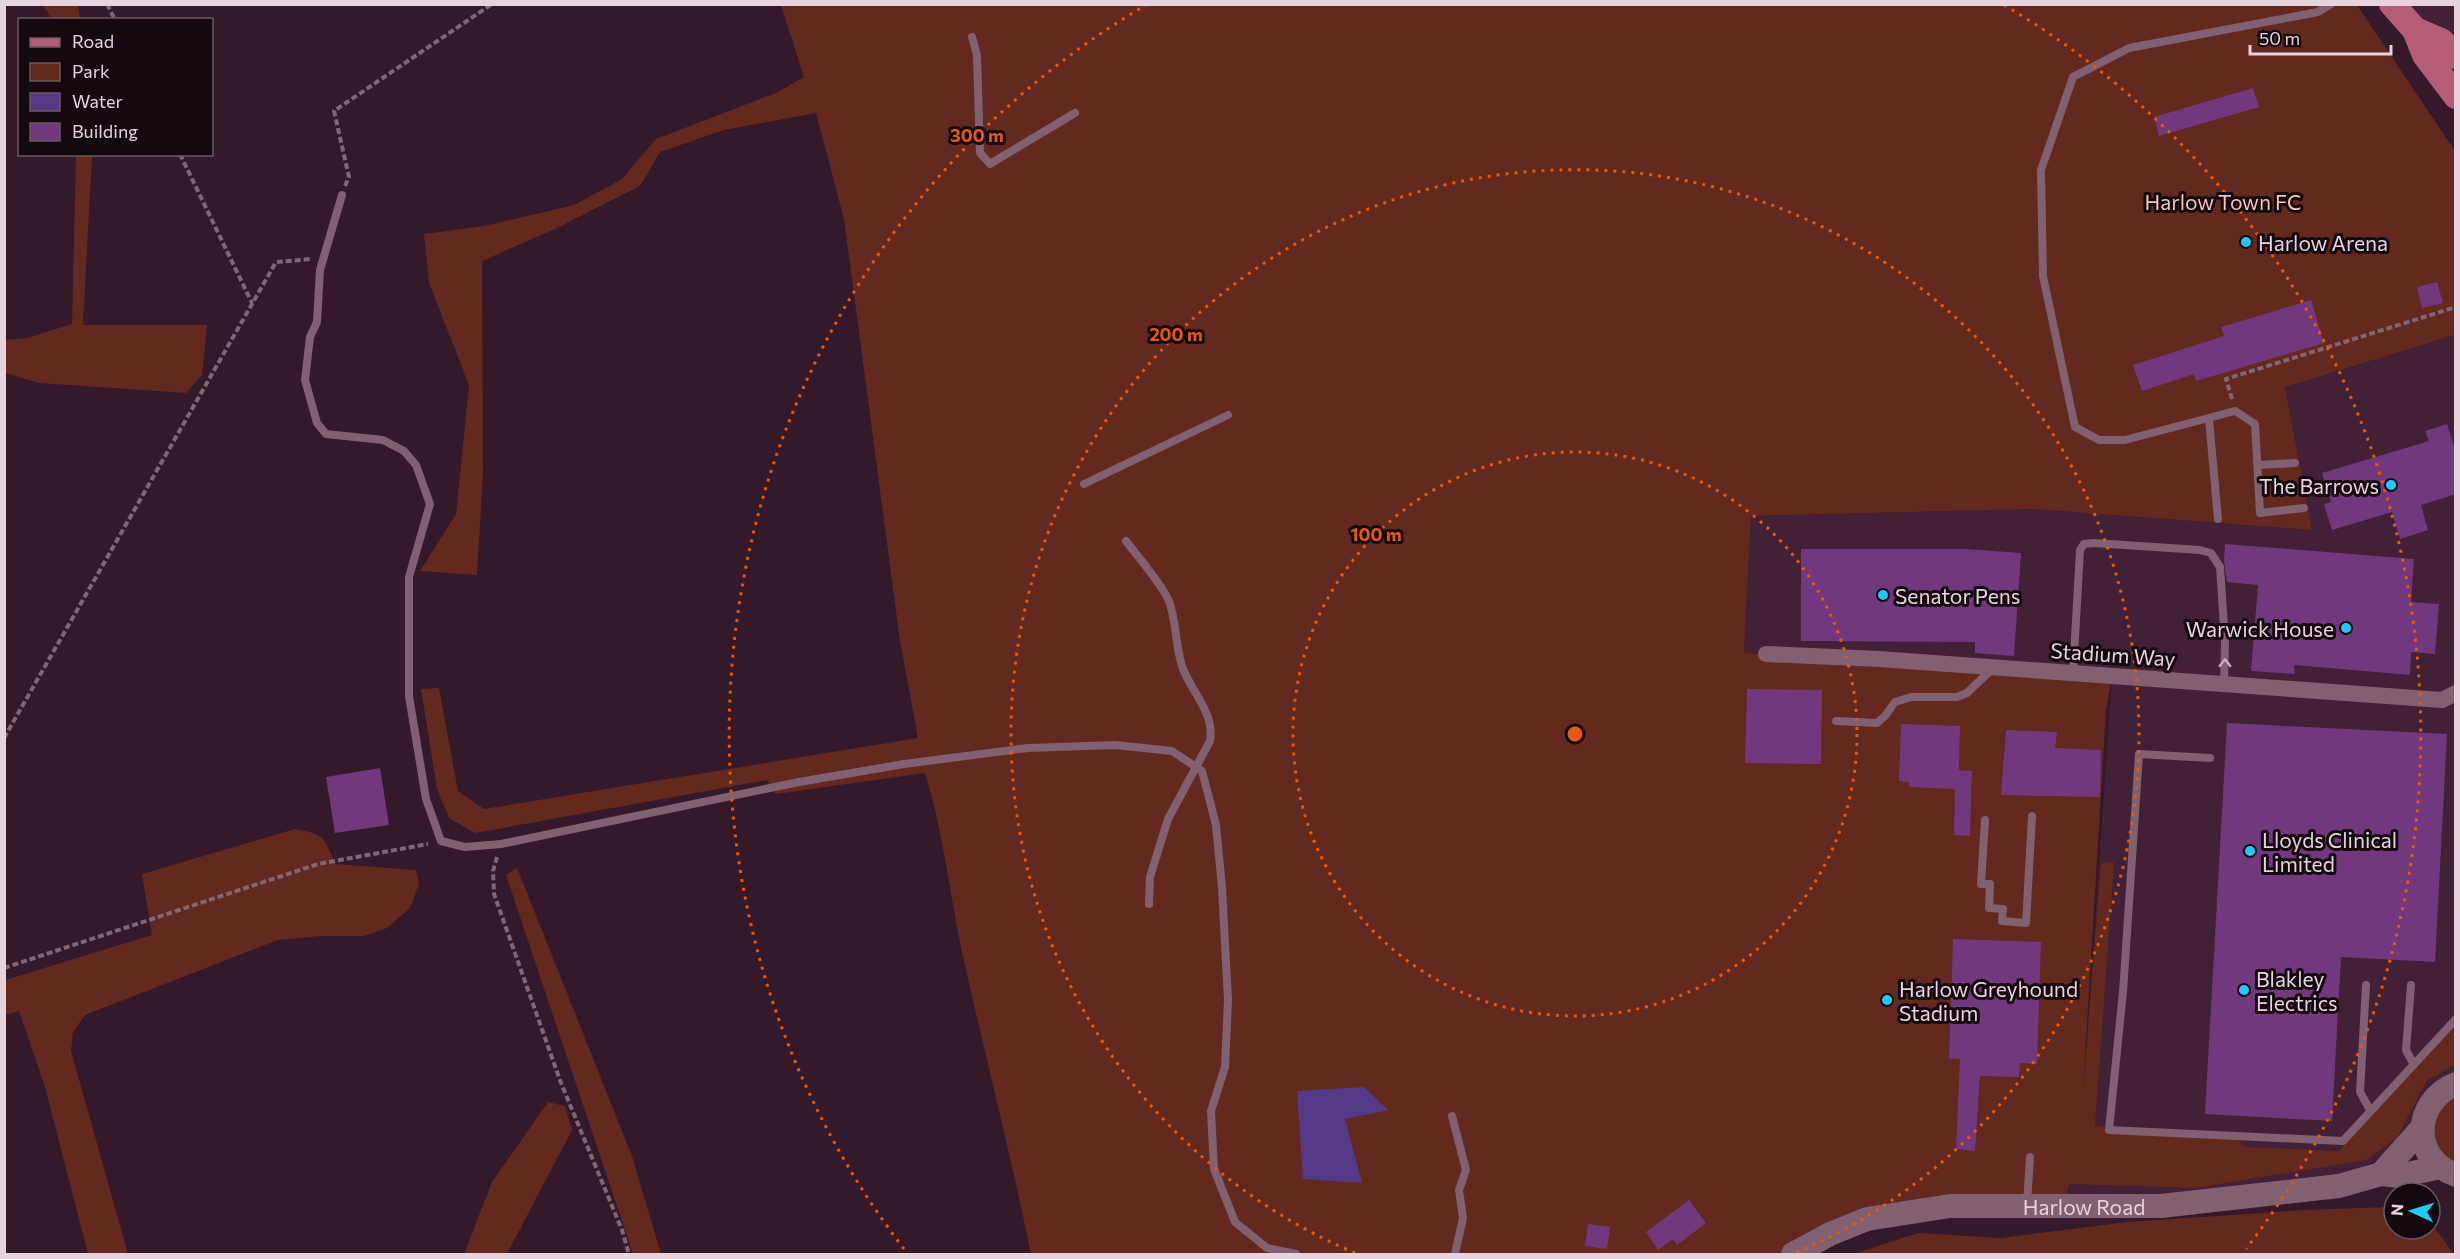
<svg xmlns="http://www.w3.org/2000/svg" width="2460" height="1259" font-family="Commissioner,sans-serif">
  <rect width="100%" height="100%" fill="#34192a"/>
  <g fill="#422035">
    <path d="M2407 5H2455V63Z"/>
    <path d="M2455 335V1073L2399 1149 2314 1190 2063 1206 2080 1143 2112 677 1744 654 1751 516 2034 509 2312 530 2285 387Z"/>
  </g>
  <g fill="#63281e">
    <path d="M43 5H78L80 19H52Z"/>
    <path d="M781 5H2357L2455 151V335L2285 387 2312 530 2034 509 1751 516 1744 653 1870 659 2112 676 2106 711 2083 1091 2101 863 2114 862 2095 1126 2233 1136 2246 1147 2339 1151 2414 1065 2455 1026V1065L2427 1080 2397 1138 2366 1160 2196 1188 2069 1184 2063 1206H1950L1793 1254H1031C1011 1156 986 1059 964 961 950 898 944 834 925 773L776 794 767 780 475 833 449 818 437 789 421 689 439 688 458 791 484 809 918 738 900 641 844 219 816 113 724 130 660 152 640 186 555 229 482 261 483 473 477 575 420 571 456 514 469 385 429 283 424 234 484 226 574 205 622 179 656 139 778 92 804 77Z"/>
    <path d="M76 155H92L83 325H207L202 375 186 393 39 383 5 373V340L27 338 72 324Z"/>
    <path d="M295 829C324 834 324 836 335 864L416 870 419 884 410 908 387 928 364 936H320L278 940 85 1015 73 1032 71 1051 128 1254H88L45 1087 19 1011 5 1015V980L152 935 142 874Z"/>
    <path d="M517 868 632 1156 661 1254H633L506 875Z"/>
    <path d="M2455 1094V1163C2437 1151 2427 1131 2438 1110 2441 1103 2450 1098 2455 1094Z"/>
    <path d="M548 1102 565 1106 572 1130 507 1254H464L492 1182Z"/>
    <path d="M2388 1207 2394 1210V1229H2430L2432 1224 2454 1254H1854L1918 1233 2001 1238 2127 1222 2305 1210Z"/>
  </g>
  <path fill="#543986" d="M1364 1087 1388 1110 1345 1119 1362 1183 1303 1179 1297 1091Z"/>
  <g fill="#71387d">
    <path d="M2253 88 2259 107 2159 136 2154 117Z"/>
    <path d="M2437 282 2443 303 2422 308 2417 287Z"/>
    <path d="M2311 300 2324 343 2196 381 2194 374 2142 391 2133 365 2224 336 2221 327Z"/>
    <path d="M2447 424 2456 453V494L2421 505 2428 530 2400 539 2392 512 2332 530 2324 504 2331 502 2322 473 2429 441 2425 431Z"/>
    <path d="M2225 544 2414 559 2411 602 2439 604 2435 654 2411 652 2410 675 2294 665 2295 674 2251 671 2258 585 2227 582 2224 561Z"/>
    <path d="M1801 549H1966L2021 553 2014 656 1975 653V642L1801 641Z"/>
    <path d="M1747 689 1822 690 1821 764 1745 763Z"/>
    <path d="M2227 723 2447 734 2435 962 2341 957 2332 1121 2205 1114Z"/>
    <path d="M1901 724 1960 726 1959 770 1972 771 1970 836 1954 835 1955 789 1909 787V782L1899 781Z"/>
    <path d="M2006 730 2057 732 2055 748 2101 750 2100 797 2001 795Z"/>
    <path d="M380 768 389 825 335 833 326 777Z"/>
    <path d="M1953 939 2041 942 2037 1064 2020 1063 2019 1077 1980 1076 1975 1151 1956 1149 1960 1059 1949 1058Z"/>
    <path d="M1689 1200 1706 1223 1677 1245 1673 1239 1658 1250 1646 1232Z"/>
    <path d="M1588 1224 1610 1227 1607 1249 1585 1246Z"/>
  </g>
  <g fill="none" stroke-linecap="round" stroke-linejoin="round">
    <g stroke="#7f6775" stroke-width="4" stroke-dasharray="6 3" stroke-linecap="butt">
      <path d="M107 4 115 20"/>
      <path d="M180 154 252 303"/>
      <path d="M345 186 349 177 334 111 492 4"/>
      <path d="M2232 399 2226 379 2456 307"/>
      <path d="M4 738 276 262 311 259"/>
      <path d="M497 857 493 871 494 894 561 1083 622 1230 629 1254"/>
      <path d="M4 968 318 864 428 844"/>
    </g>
    <g stroke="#816072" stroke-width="8">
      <path d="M972 37 977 55 980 153 990 164 1075 113"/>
      <path d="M342 195 320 270 317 322 310 337 305 380 317 423 326 434 383 440 404 451 416 465 430 504 409 577V696L426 799 441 841 465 847 501 844 799 782 904 764 1028 748 1115 745 1172 751 1202 771 1216 825 1222 887 1228 1000 1225 1067 1211 1111 1214 1169 1235 1222 1267 1248 1296 1254"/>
      <path d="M2209 419 2218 519"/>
      <path d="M2258 465 2295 463"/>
      <path d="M1084 484 1228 415"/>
      <path d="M2304 508 2260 513 2255 424 2235 411 2125 440H2099L2075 427 2043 276 2041 170 2073 77 2129 48 2318 12 2331 4"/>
      <path d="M1126 541C1138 557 1162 584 1169 601 1177 623 1175 647 1183 669 1192 692 1215 714 1210 741L1168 819 1150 877 1149 904"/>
      <path d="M2073 673 2080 550 2084 544 2094 543 2200 550 2211 553 2220 567 2225 642 2224 684"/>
      <path d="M1836 721 1877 723 1885 716 1895 702 1911 697H1957L1967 693 1992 669"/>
      <path d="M2210 758 2139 754 2123 992 2109 1130 2343 1141 2456 1019"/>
      <path d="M1985 820 1981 884H1990L1989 908 2003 909 2002 921 2026 923 2032 816"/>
      <path d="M2366 985 2360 1092 2370 1110"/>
      <path d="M2411 985 2406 1050 2413 1063"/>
      <path d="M1452 1116 1466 1170 1459 1190 1463 1218 1455 1254"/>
      <path d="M2027 1203 2030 1157"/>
    </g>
    <path stroke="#816072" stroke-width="16" d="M1766 654 1879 659 2442 700 2456 693"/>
    <g stroke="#816072" stroke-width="24">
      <path d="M2456 1084C2413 1101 2410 1159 2456 1175"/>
      <path d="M2381 1174 2422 1128"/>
      <path id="s1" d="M1793 1254 1830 1234 1867 1219 1950 1206H2161L2339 1186 2381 1174 2399 1176 2440 1167"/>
    </g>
    <g stroke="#b55c76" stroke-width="26">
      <path d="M2392 4 2415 30 2425 55 2456 96"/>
      <path d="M2415 30 2441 41 2456 56"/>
    </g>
  </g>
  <defs><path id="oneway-chevron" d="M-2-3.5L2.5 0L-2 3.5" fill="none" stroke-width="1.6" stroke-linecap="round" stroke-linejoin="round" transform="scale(1.5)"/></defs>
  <use stroke="#c8b0bd" href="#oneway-chevron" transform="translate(2225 663) rotate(-89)"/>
  <g fill="none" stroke="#e8590c" stroke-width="3" stroke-dasharray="3 6">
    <circle cx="1575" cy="734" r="282"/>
    <path d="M1355 1253A564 564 0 1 1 1795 1253"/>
    <path d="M904 1249A846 846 0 0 1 1146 5M2004 5A846 846 0 0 1 2246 1249"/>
  </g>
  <g fill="#1fc9fd" stroke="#150910" stroke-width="2">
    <circle cx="2246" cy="242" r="6"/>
    <circle cx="2391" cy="485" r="6"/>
    <circle cx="1883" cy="595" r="6"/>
    <circle cx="2346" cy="628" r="6"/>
    <circle cx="2250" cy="851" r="6"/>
    <circle cx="2244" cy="990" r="6"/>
    <circle cx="1887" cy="1000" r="6"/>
  </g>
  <g text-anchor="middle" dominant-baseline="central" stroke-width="6" stroke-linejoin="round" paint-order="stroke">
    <g font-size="21" fill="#f8c4ba" stroke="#150910">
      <text x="2223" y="201">Harlow Town FC</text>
    </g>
    <g font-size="21" fill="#e6d3dd" stroke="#150910" text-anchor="start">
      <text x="2258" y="242">Harlow Arena</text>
      <text x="2379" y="485" text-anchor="end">The Barrows</text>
      <text x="1895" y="595">Senator Pens</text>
      <text x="2334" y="628" text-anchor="end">Warwick House</text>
      <text x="2262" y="839">Lloyds Clinical<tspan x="2262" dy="24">Limited</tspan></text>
      <text x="2256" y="978">Blakley<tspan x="2256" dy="24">Electrics</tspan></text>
      <text x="1899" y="988">Harlow Greyhound<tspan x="1899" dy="24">Stadium</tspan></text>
    </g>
    <g font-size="21" fill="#e6d3dd" stroke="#150910">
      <text transform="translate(2113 654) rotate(4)">Stadium Way</text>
      <text stroke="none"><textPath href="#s1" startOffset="300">Harlow Road</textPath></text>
    </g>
  </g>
  <circle cx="1575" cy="734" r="9" fill="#e8590c" stroke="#150910" stroke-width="3"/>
  <g font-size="18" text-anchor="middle" font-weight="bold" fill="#e8590c" stroke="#150910" stroke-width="6" stroke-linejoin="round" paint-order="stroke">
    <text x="977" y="142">300 m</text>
    <text x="1176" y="341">200 m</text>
    <text x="1376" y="541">100 m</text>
  </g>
  <rect width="2460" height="1259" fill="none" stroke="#e6d3dd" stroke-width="12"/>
  <rect x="18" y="18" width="195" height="138" fill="#150910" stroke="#695a62" stroke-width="1.5"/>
  <rect x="30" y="38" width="30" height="9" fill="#b55c76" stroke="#695a62" stroke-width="1.5"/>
  <text x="72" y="48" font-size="18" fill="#e6d3dd">Road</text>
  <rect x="30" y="63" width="30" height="18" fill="#63281e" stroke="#695a62" stroke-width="1.5"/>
  <text x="72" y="78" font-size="18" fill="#e6d3dd">Park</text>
  <rect x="30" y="93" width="30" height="18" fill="#543986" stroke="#695a62" stroke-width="1.5"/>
  <text x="72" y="108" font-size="18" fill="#e6d3dd">Water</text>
  <rect x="30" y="123" width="30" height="18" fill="#71387d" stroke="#695a62" stroke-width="1.5"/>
  <text x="72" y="138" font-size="18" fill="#e6d3dd">Building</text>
  <g transform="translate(2412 1211) rotate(274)"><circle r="28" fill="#150910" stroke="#695a62" stroke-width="1.5"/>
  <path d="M0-4.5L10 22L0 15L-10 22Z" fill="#1fc9fd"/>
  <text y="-9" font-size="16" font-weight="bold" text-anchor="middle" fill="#e6d3dd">N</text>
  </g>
  <path d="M2250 45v9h141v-9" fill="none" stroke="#e6d3dd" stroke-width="3"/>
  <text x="2259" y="45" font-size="18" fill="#e6d3dd" stroke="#150910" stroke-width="4.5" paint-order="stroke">50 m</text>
</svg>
